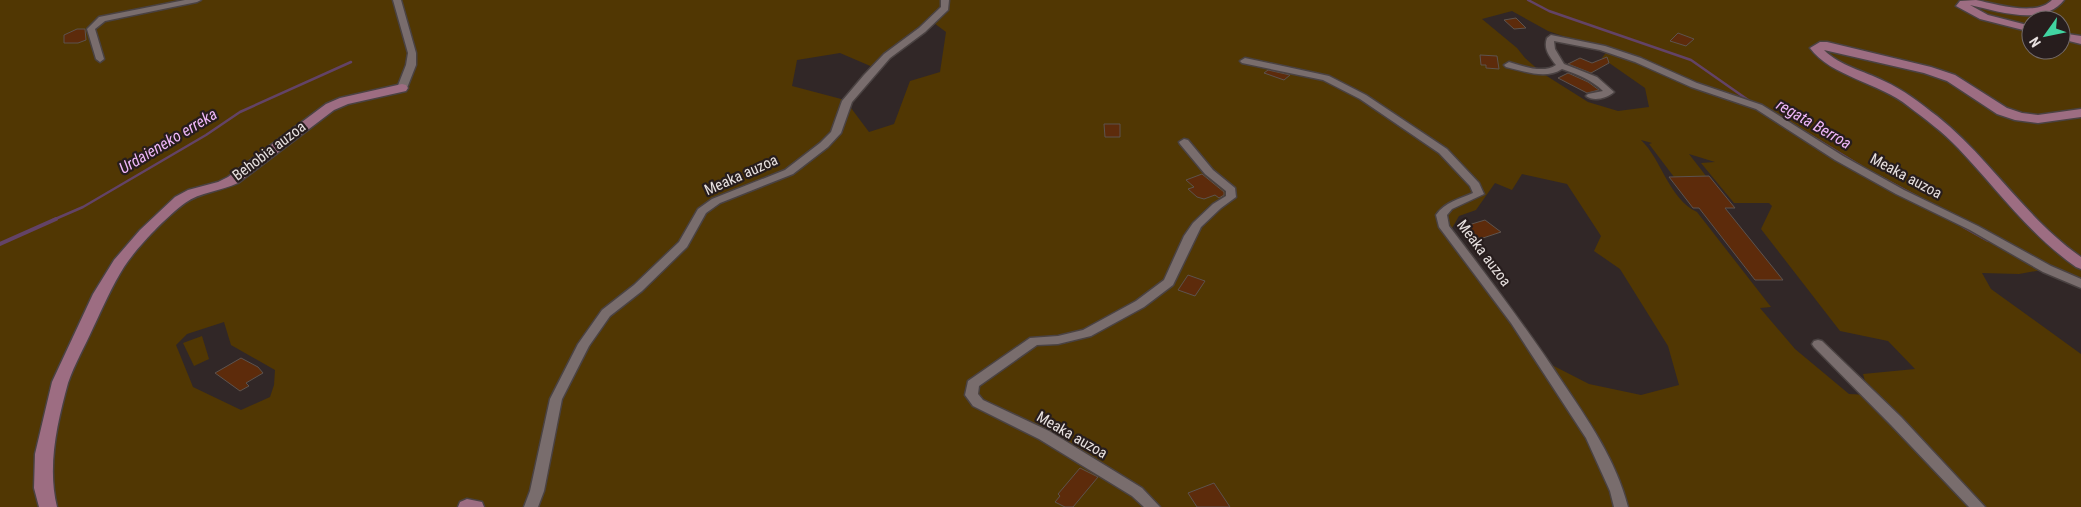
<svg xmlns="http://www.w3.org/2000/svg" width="2081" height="507" font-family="'Roboto Condensed',sans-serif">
  <rect width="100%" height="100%" fill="#312727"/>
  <g fill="#513703" fill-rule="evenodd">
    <path d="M0 0H2081V284L2047 269 2019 274 1982 273 1991 289 2081 354V507H0ZM1512 11 1548 31 1607 51 1602 58 1645 88 1649 107 1618 111 1588 102 1542 73 1525 58 1517 48 1482 19ZM2031 20H2061V50H2031ZM934 23 946 32 940 72 910 81 894 124 869 132 845 100 792 86 797 60 840 53 875 68ZM1641 140 1652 143 1649 144 1674 177 1706 176 1689 154 1715 162 1701 163 1734 203H1769L1772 206 1761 229 1840 331 1888 341 1915 369 1863 374 1869 395 1849 394 1795 349 1760 308 1771 307 1697 212C1669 199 1662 160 1641 140ZM1522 174 1567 184 1601 236 1594 251 1620 269 1668 346 1679 385 1641 395 1589 384 1548 363 1451 230 1459 216 1476 210 1495 183 1512 190ZM224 322 231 345 275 370 274 385 270 397 241 410 193 387 176 345 187 334Z"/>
    <path d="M202 336 209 359 194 366 183 343Z"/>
  </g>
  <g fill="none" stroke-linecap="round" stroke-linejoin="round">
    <g stroke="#634367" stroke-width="2.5">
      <path d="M1528 0 1549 11 1691 60 1751 102"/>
      <path d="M1787 121 1861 166"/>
      <path d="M1879 176 1918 197"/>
      <path d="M53 220 83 207 206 135 240 112 351 62"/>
    </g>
    <g stroke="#634367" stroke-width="4">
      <path d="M1963 226 1988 240"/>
      <path d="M0 244 56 219"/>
    </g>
  </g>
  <g fill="#5d2b0b" stroke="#5d534e">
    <path d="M1516 18 1526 28 1514 29 1504 20Z"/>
    <path d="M77 29H85L86 40 78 43H64V35Z"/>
    <path d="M1678 33 1694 39 1686 46 1670 41Z"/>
    <path d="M1480 55 1497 56 1499 69 1486 68V65H1481Z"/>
    <path d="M1607 57 1609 63 1591 73 1568 64 1580 58 1592 63Z"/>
    <path d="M1268 70 1290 75 1284 80 1264 73Z"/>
    <path d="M1568 73 1588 82 1599 90 1587 93 1558 78Z"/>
    <path d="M1104 124H1120V137H1105Z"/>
    <path d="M1202 174 1224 192V195L1219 198 1215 195 1204 199 1197 197 1188 189 1194 187 1186 180Z"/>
    <path d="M1709 176 1735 208H1725L1783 280H1755L1699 208H1693L1669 177Z"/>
    <path d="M1485 220 1501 232 1480 239 1465 226Z"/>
    <path d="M1188 275 1205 281 1195 296 1178 290Z"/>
    <path d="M241 358 258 367 263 373 246 383 249 386 240 391 215 373Z"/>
    <path d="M1080 468 1098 477 1073 507H1065L1055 502 1060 496 1058 494Z"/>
    <path d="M1214 483 1230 507H1197L1188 493Z"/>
  </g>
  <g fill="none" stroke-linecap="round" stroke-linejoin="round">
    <defs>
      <g id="street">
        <path d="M185 0H201L197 2 105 21 95 29 104 59 100 62 96 59 87 29 99 17Z"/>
        <path d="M393 0H401L416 53V65L407 88 402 91 397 88 406 65 408 53Z"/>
        <path d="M941 0H949L948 10 925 32 890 58 852 102 841 133 828 147 793 174 720 203 706 213 687 247 642 291 610 316 589 346 562 399 544 491 538 507H524L530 491 550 399 578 344 602 310 634 285 679 242 698 209 712 199 785 170 820 143 831 132 842 101 864 75 884 54 919 28 941 7Z"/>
        <path d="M1551 35 1605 46 1641 58 1697 83 1762 105 1843 156 1904 190 1978 226 2051 266 2081 279V288L2043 272 1970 230 1896 194 1835 160 1756 109 1691 87 1635 62 1600 50 1554 41 1555 49 1564 64 1597 77 1614 92C1607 98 1594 102 1586 96L1588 94 1603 91C1592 80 1577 74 1562 69 1546 80 1523 71 1506 67L1504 65 1509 62C1523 66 1543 74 1556 65 1550 57 1543 49 1547 38Z"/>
        <path d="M1245 58 1329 76 1366 95 1447 149 1479 183 1484 194 1452 209 1447 215 1449 226C1488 277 1526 327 1561 380 1588 420 1616 460 1628 507H1614L1610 491 1586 438 1511 323 1439 227 1436 215C1445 202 1459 199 1473 193L1470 186 1439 153 1360 99 1323 80 1242 63 1240 61Z"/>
        <path d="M1184 139 1188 140 1213 170 1235 188 1236 197 1221 208 1201 227 1173 285 1144 307 1091 336 1058 344 1037 345 979 386 978 394 983 400 1049 431 1142 488 1160 507H1144L1132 496 1039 439 973 406 965 395 968 381 1030 338 1058 336 1083 330 1136 301 1164 280 1184 236 1193 223 1213 204 1226 196V191L1205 174 1180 144 1179 142Z"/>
        <path d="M1818 340 1822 341 1901 417 1985 507H1969L1891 425 1814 347 1812 344 1814 341Z"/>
      </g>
      <g id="secondary">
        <path d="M1976 0C1996 4 2036 17 2052 0H2064C2043 27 1998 11 1970 5L1988 15 2031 26V32L1980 19 1956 6 1960 1Z"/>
        <path d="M2061 33 2081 36V44L2061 39Z"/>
        <path d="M1820 42H1827L1931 67 1955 75 2007 108 2022 113 2038 115 2081 109V117L2038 123 2015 120 1997 114 1947 81 1924 73 1824 50C1840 66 1864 71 1884 81 1904 90 1920 103 1937 116 1990 158 2025 218 2081 257V269L2076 267C2029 234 1997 189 1958 148 1943 132 1925 119 1908 106 1880 83 1830 76 1810 48Z"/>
        <path d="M402 84 406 85 408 88 406 91 348 104 334 110 238 183C221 191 200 192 185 203 166 217 137 247 124 267 112 286 103 307 93 328 85 346 74 365 68 383 57 423 47 467 57 507H39L34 488 35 454 52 382 93 294 114 260 140 230 175 197 188 190 218 182 228 177 326 104 340 98Z"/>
        <path d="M467 499 482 502 484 507H458L460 502Z"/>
      </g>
    </defs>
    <use href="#street" stroke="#4a4242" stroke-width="3"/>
    <use href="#secondary" stroke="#4a4242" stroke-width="3"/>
    <use href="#street" fill="#796d6d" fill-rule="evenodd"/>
    <use href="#secondary" fill="#9d6d82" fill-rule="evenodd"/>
  </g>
  <g text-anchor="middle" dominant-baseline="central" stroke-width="4.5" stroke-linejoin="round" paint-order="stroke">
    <g font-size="15" fill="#e7e0df" stroke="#271d1d">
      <text transform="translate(269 151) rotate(-37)">Behobia auzoa</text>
      <text transform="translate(741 175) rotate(-24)">Meaka auzoa</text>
      <text transform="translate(1906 176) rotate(28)">Meaka auzoa</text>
      <text transform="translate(1484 253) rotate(53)">Meaka auzoa</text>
      <text transform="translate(1072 435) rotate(30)">Meaka auzoa</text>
    </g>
    <g font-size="16" font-style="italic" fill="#eeb6f8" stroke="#271d1d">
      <text transform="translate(1814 124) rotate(30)">regata Berroa</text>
      <text transform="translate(168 141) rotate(-31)">Urdaieneko erreka</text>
    </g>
  </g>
  <g transform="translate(2046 35) rotate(237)"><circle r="24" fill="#271d1d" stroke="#746b6b"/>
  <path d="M0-4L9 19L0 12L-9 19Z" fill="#41d4a1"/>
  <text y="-8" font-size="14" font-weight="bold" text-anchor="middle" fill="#e7e0df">N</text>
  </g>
</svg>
